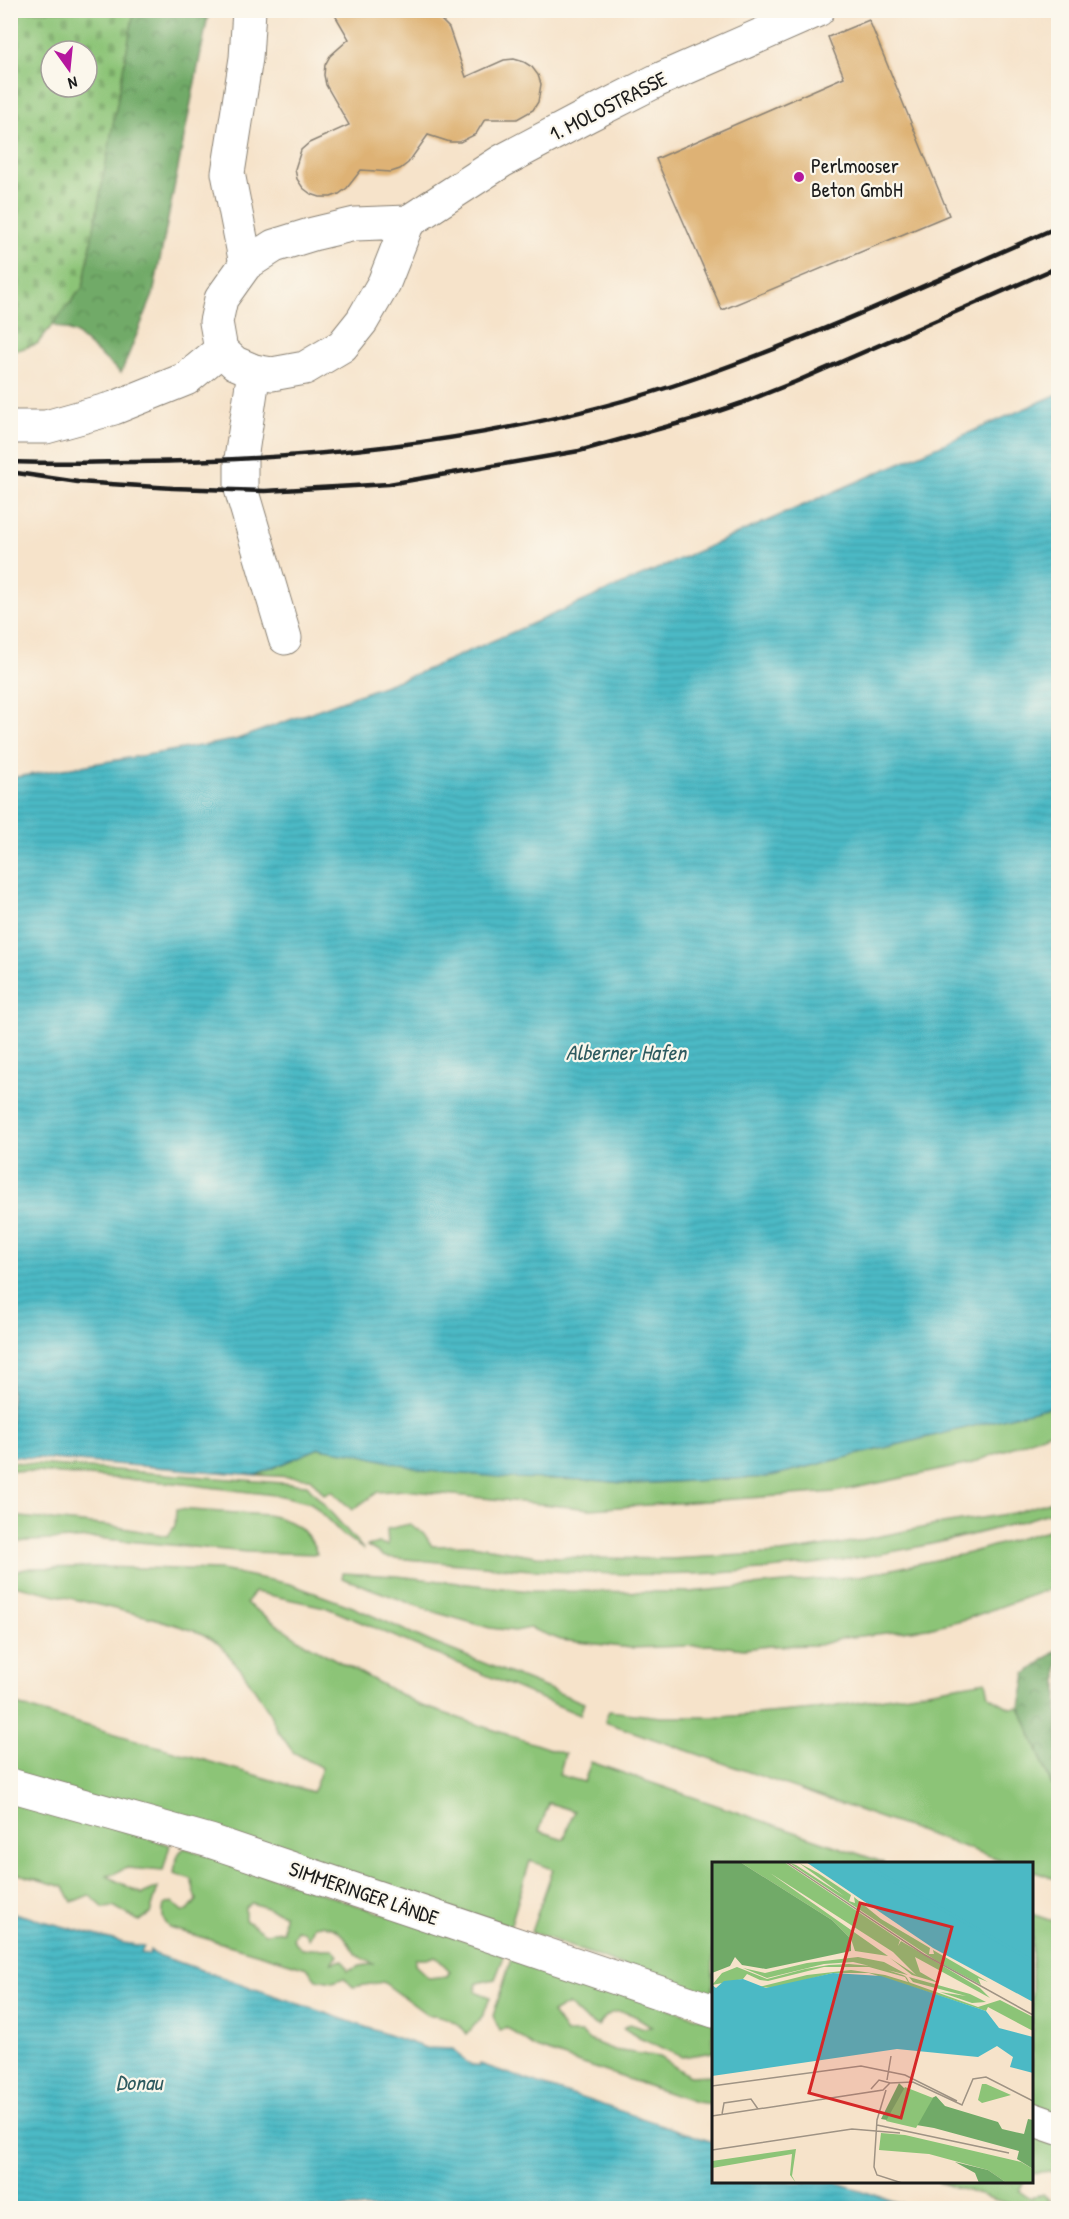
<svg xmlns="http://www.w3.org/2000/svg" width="1069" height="2219" font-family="'Patrick Hand',sans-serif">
  <defs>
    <pattern id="forest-crowns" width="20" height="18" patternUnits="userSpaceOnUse" patternTransform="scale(1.5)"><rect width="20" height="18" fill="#71aa68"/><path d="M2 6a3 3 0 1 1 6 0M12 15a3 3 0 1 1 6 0" fill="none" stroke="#5c8a55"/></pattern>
    <pattern id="cemetery-stones" width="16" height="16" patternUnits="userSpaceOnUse" patternTransform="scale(1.5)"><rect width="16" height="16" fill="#8cc477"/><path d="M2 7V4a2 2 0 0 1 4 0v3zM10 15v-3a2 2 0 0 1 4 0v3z" fill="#78a866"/></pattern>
    <pattern id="water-rules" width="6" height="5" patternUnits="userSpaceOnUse" patternTransform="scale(1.5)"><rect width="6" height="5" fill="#4bb9c5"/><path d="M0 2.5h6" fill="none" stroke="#419ea9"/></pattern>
  </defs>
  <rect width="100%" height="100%" fill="#fbf7ec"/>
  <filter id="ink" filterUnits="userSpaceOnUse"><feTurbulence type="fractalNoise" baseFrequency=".0167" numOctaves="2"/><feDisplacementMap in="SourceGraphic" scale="12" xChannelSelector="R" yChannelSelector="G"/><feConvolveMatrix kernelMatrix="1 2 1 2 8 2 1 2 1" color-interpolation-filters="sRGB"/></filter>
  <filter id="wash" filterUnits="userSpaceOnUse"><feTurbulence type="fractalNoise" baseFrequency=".008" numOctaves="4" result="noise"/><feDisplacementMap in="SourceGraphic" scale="24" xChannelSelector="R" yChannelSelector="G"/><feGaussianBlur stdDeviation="1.35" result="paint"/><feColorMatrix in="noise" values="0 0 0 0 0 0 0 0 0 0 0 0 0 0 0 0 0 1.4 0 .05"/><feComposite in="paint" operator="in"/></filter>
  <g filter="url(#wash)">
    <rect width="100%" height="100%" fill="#f6e3ca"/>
    <g fill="#8cc477" stroke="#54704a" stroke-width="1.5" fill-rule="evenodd">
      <path d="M1058 1405V1429L970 1464 835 1492 590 1509 404 1490 378 1492 352 1510 332 1491 324 1494 310 1478 256 1475 319 1448 632 1484 767 1477Z"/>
      <path d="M11 1462 307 1485 364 1550 343 1535 311 1503 282 1496 176 1483 11 1470Z"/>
      <path d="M1058 1499V1510C947 1547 811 1570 693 1574 590 1577 487 1567 385 1557L367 1546 379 1543 388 1545 387 1529 410 1524 425 1535 432 1546 472 1545 537 1556 593 1558 671 1559 781 1553 841 1544 936 1525 1013 1513Z"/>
      <path d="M176 1509 267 1515C290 1519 310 1530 317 1554L247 1552 94 1538 11 1542V1516L112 1526 168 1536 175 1526Z"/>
      <path d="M1058 1527V1586L966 1619 928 1628 843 1638 819 1645 769 1646 744 1649 711 1645 631 1648 561 1640 530 1628 515 1631 490 1628 434 1612 342 1578 343 1573 397 1576 530 1591 689 1592 859 1576 969 1553Z"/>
      <path d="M100 1567 221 1570 290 1584 353 1607 431 1642 584 1703 580 1715 325 1607 255 1592 246 1603 303 1642 420 1705 565 1754 559 1775 584 1782 591 1762 885 1863 714 1864 713 1999 531 1932 553 1869 530 1861 510 1927 11 1776 10 1703 313 1792 322 1768 293 1752 278 1731 267 1708 243 1672 219 1644 201 1633 153 1618 10 1584 11 1572 30 1568ZM549 1803 574 1811 564 1839 539 1831Z"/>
      <path d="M986 1681 989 1696 1010 1708 1020 1707 1058 1800V1880L1032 1871V1864L1010 1863 605 1722 609 1711 661 1717H722L826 1708Z"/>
      <path d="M10 1795 170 1845 163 1871 127 1868 107 1876 142 1894 158 1887 150 1914 139 1921 115 1907 104 1908 89 1895 72 1902 64 1887 11 1872Z"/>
      <path d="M185 1848 502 1953 503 1959 495 1979 477 1983 475 1991 490 1997 484 2014 467 2034C459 2022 442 2014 428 2015L383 1982 353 1987 344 1978 333 1982 316 1979 307 1968 170 1928C163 1920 161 1916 164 1905L172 1902 182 1911H188L197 1900 191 1879 174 1873C176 1863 176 1852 185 1848ZM252 1903 284 1914 283 1931 265 1933 245 1920V1908ZM322 1925 335 1929 344 1936 356 1955 373 1964 360 1966 348 1971 343 1960 332 1963 338 1956 333 1949H301L293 1939 297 1930 304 1932 309 1939 314 1926ZM435 1956 450 1971 447 1976 429 1978 415 1965V1959H427Z"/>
      <path d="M1032 1914 1058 1923V2117L1032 2108Z"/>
      <path d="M511 1959 713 2022V2052L682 2057 639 2038 623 2028 630 2024 642 2028 652 2027C641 2019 621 2005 608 2015 604 2017 601 2023 598 2026L585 2020 568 2004 552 2013 566 2033H582L589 2040 614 2050 660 2057 689 2076 713 2075V2104L695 2102 536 2048 506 2027 500 2031 493 2016Z"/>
      <path d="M1032 2131 1058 2140V2180L1052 2171 1032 2173Z"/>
      <path d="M938 2182H1024L1019 2191 1031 2199 1043 2194 1056 2206 1058 2205V2208H1022Z"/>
    </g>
    <g fill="url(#forest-crowns)" stroke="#466342" stroke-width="1.5" fill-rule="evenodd">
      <path d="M11 11H209L153 295 121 373 75 333 11 310ZM51 51H87V87H51Z"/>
      <path d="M1058 1649V1800L1020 1707 1026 1674Z"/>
    </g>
    <path fill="url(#cemetery-stones)" stroke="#54704a" stroke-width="1.5" fill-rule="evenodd" d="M10 11H134L83 287 37 344 11 352ZM51 51H87V87H51Z"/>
    <g fill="url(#water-rules)" stroke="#346a70" stroke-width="1.5">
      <path d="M1058 394V1405L767 1477 632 1484 592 1480 511 1478 427 1471 357 1454 319 1448 256 1475 11 1456V778L235 740 421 672Z"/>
      <path d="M10 1912 124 1943 144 1946 141 1953 149 1955 150 1950 155 1954 426 2048 453 2049C461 2057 467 2065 479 2067L480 2064 713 2142 714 2182H835L915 2208H11Z"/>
    </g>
    <g id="blocks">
      <g fill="#deb275">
        <path d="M332 10H420L436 15 449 28 466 77 504 60 514 59 524 62 532 67 538 75 541 84 538 102 533 110 517 119H485L476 134 460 142H450L428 135 408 163 400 169 391 172 361 170 347 188 339 194 331 197H320L311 194 303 188 297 179 295 169 301 150 309 143 349 125 326 85 324 75 325 65 330 56 349 39Z"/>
        <path d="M869 20 949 215 722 310 656 159 844 77 828 37Z"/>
      </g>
    </g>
  </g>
  <g filter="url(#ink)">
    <use href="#blocks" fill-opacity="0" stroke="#898073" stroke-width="1.5"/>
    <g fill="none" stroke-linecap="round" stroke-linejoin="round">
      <defs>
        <g id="minor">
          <path d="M408 222 384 283 362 321 342 346 305 368 272 374 254 371 235 363 221 350 216 322 221 299 246 264 274 246 313 234 355 224 408 222 502 161 587 116 656 81 818 10"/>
          <path d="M246 264 228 173 246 58 249 10"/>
          <path d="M254 371 241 459V489L285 638"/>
          <path d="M10 427H46L114 408 186 379 221 350"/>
          <path d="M10 1785 210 1841 714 2011"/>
          <path d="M1032 2119 1058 2128"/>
        </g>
      </defs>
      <use href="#minor" stroke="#898073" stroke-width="35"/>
      <use href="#minor" stroke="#fff" stroke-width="33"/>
      <g stroke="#1c1c1c" stroke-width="4.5">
        <path d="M10 462C52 464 94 462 136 462 323 460 518 440 696 378 819 335 938 279 1058 227"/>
        <path d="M10 472 78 482 173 488 265 491 389 484 579 451 698 418 742 403 795 382 1058 267"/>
      </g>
    </g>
  </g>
  <circle fill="#b5179e" stroke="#fbf7ec" stroke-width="2" cx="799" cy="177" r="6"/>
  <g text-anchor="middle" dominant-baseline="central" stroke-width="4.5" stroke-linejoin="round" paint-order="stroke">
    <g font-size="21" fill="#1c1c1c" stroke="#fbf7ec">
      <text transform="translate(608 106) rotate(-27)">1. MOLOSTRASSE</text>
      <text transform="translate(364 1893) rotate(19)">SIMMERINGER LÄNDE</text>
    </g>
    <g font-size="21" fill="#1c1c1c" stroke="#fbf7ec" text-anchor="start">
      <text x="811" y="165">Perlmooser<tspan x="811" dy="24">Beton GmbH</tspan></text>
    </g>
    <g font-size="22" font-style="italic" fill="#2f5b60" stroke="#fbf7ec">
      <text x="626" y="1052">Alberner Hafen</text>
      <text x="139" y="2082">Donau</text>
    </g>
  </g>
  <g transform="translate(712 1862)">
    <rect width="321" height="321" fill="#f6e3ca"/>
    <path d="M28 0H72L188 78 186 84 189 79 268 126 278 136 203 95 208 110 227 121 200 113 178 96 204 113 181 90 58 11 176 94 143 89 139 77 120 58ZM76 0 84 3 132 34 87 1 106 11 139 33 137 39 143 41 142 35 169 57 218 86 217 92H222L221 88 276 120 266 116 269 123 223 98ZM146 95 172 100 196 113 141 100 112 102 55 116 31 106 53 111 95 101ZM137 102 160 104 172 107 191 113 193 114 195 116 197 120 199 121 266 145 288 138 321 155V169L276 145 274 149 157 111H121L61 126 47 125 95 113 139 108 173 113 196 120 193 115 157 105H112L56 119 48 118 35 112 31 117 0 123 10 111 25 105 55 117 93 107 117 103ZM197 115 258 132 274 140 260 141 228 130 254 134 201 120ZM169 271 193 273 309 300 321 307V321H295L276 308 217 292 167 288ZM84 287 80 314 84 321 78 313 80 292 0 306V299Z" fill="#8cc477"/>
    <path d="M0 0H28L120 58 139 77V89L54 107 30 103 23 95 18 104 0 111ZM187 221 196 230 218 237 224 234 233 244 286 260 290 267 312 272 316 257 321 258V307L305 297 307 289 222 266 169 257ZM243 300 276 308 295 321H267L263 311Z" fill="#71aa68"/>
    <path d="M193 225 221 236 204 266 174 259Z" fill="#8cc477"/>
    <path d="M270 222H274L299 233 270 241 266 238Z" fill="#8cc477"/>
    <path d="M94 0H321V140L221 86ZM121 111 169 114 274 149 287 166 321 175V211L298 205 301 195 285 184 266 195 185 187 0 214V123L4 126 12 119 31 117 54 126Z" fill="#4bb9c5"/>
    <path fill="none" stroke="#4bb9c5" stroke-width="3" d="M148 0 321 99"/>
    <path fill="none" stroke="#9f9384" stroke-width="1.5" d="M74 0 213 93 321 153M175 218 179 194M178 221 201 220 250 243 261 217 274 215 321 239M0 224 149 204 193 213 245 239M174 228 165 258 162 305 165 313 190 321M10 252 12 241 39 237 46 247M0 254 171 228 178 221 167 218 159 227M165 263 297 291M0 288 140 267 188 271"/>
    <path fill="#d62828" fill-opacity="0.15" stroke="#d62828" stroke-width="3" d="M148 41 240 65 189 256 97 231Z"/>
    <rect width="321" height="321" fill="none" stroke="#1c1c1c" stroke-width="3"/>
  </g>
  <rect width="1069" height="2219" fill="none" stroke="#fbf7ec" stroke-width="36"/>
  <g transform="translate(69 69) rotate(165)"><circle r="28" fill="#fbf7ec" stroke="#a29f99" stroke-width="1.5"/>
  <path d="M0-4.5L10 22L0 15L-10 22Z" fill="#b5179e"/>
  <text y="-9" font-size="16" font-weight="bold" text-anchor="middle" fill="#1c1c1c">N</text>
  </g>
</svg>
